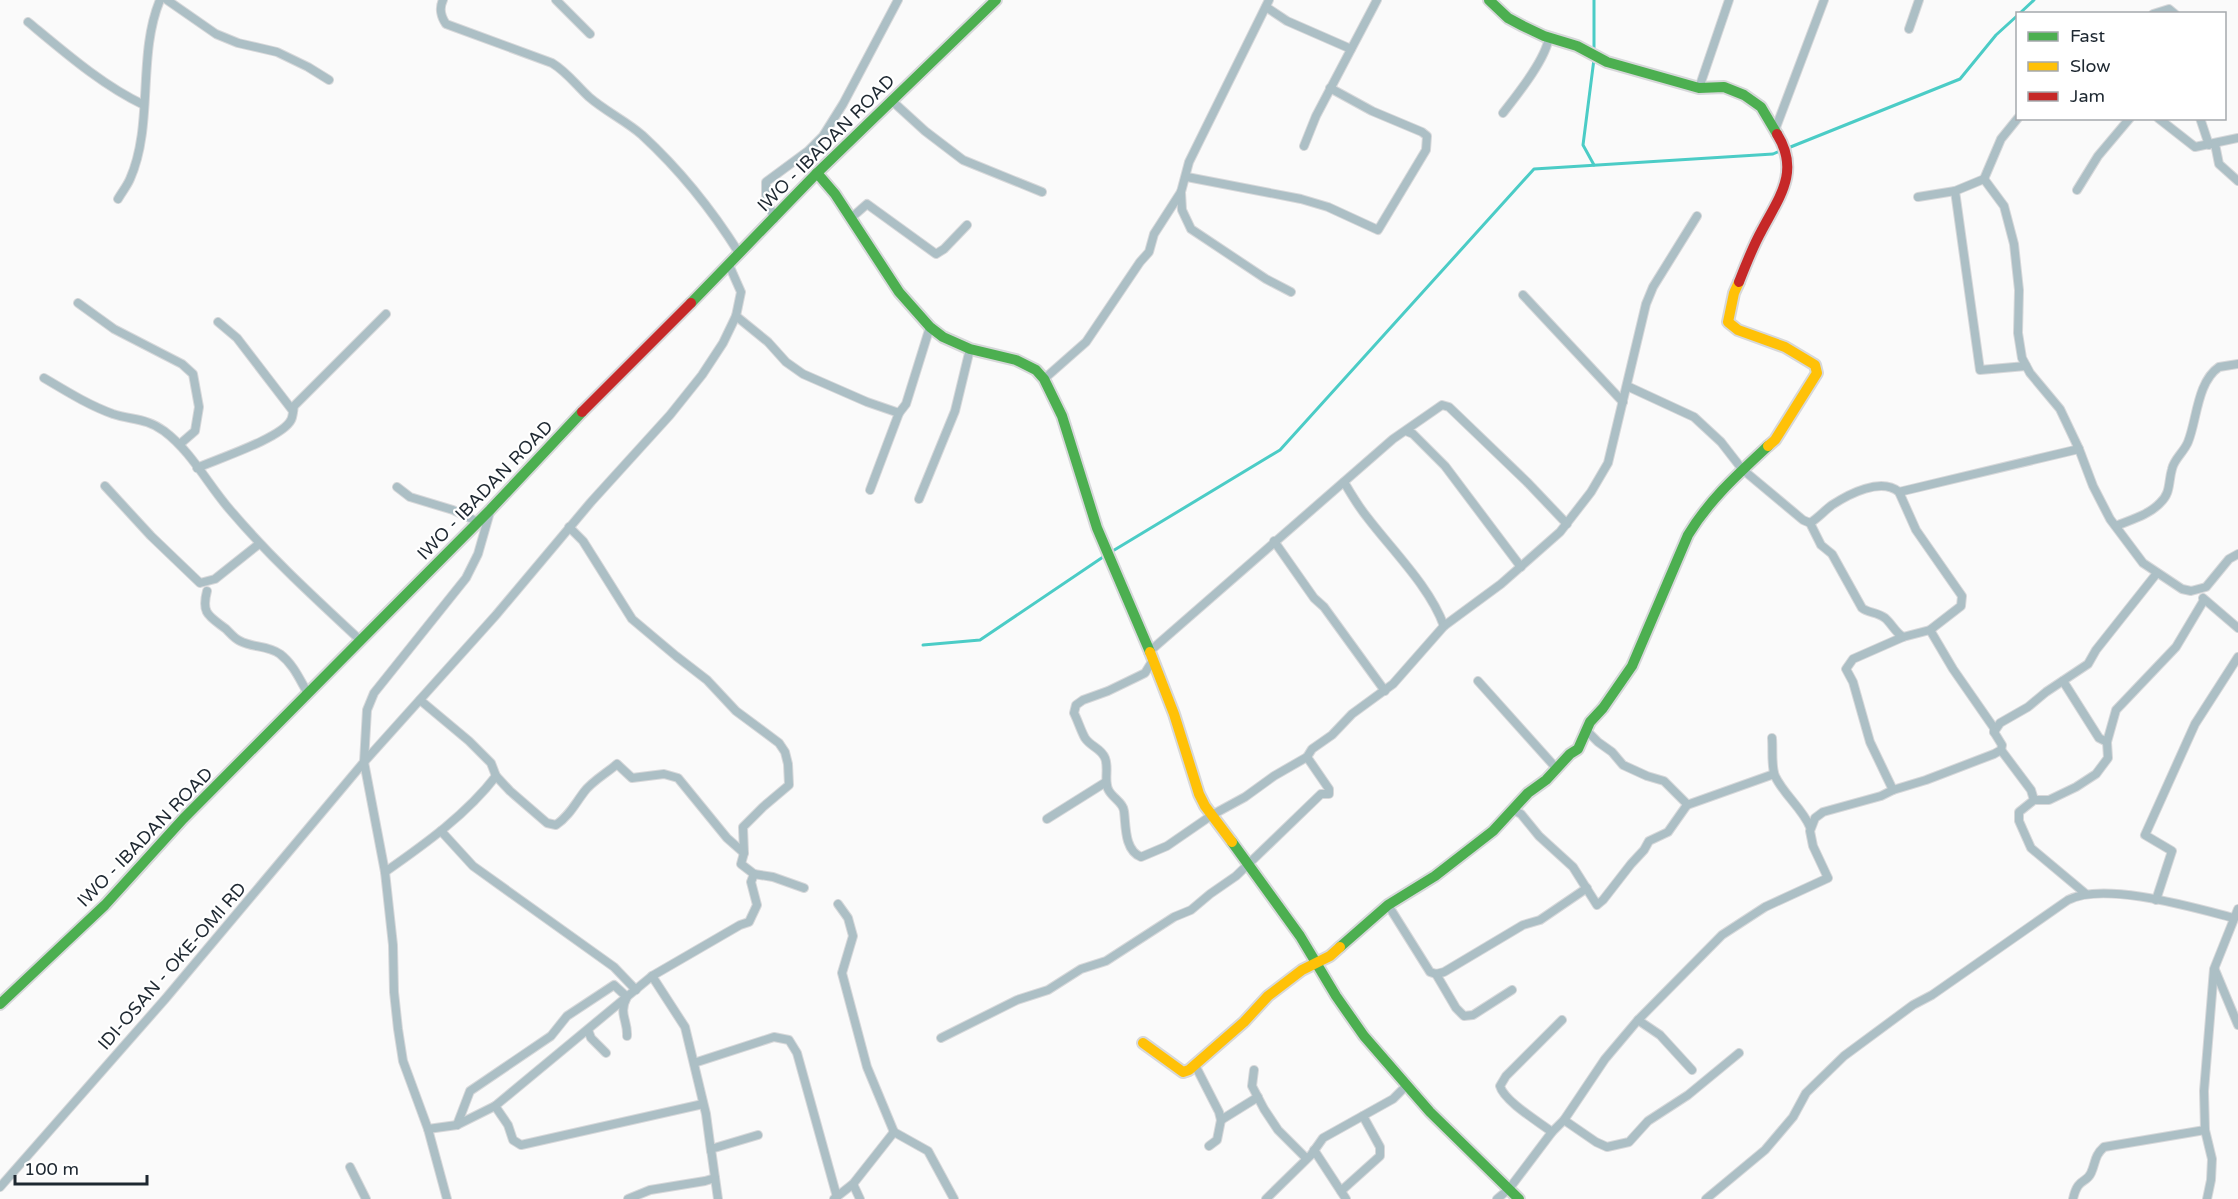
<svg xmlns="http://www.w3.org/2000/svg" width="2238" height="1199" font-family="'Varela Round',sans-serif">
  <rect width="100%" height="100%" fill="#fafafa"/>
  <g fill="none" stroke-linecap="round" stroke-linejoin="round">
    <g stroke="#4bccc6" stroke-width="3">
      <path d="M1594 0V52"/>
      <path d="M2019 14 2034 0"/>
      <path d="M1594 59 1583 145 1594 165"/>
      <path d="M1788 148 1960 79 1996 35 2018 15"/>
      <path d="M1111 552 1280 450 1534 169 1773 154 1782 150"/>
      <path d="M923 645 980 640 1106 555"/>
    </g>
    <defs>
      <g id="street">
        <path d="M167 0 216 34 238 43 277 52 308 67 329 80"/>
        <path d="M443 0C439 8 441 17 446 24L552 63C567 72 576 85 589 97 605 111 626 121 642 135 680 170 712 210 739 253"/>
        <path d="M556 0 590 34"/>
        <path d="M1266 7 1287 21 1351 49"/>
        <path d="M2153 14 2169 9 2175 14"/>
        <path d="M28 22C63 51 103 86 144 105"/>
        <path d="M1909 29 1919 0"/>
        <path d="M1699 88 1729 0"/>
        <path d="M891 100 925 131 963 160 1042 192"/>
        <path d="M1503 113C1517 95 1546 59 1549 37"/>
        <path d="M2158 118 2195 147 2238 138"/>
        <path d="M2200 118 2209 145"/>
        <path d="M1775 130 1824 0"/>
        <path d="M2215 144 2219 164 2238 181"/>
        <path d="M1304 146 1316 116 1377 0"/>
        <path d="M1187 177 1301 199 1328 207 1378 230 1426 150 1427 136 1422 132 1372 111 1330 88"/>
        <path d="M1984 179 2001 139 2018 118"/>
        <path d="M2077 190 2098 156 2130 118"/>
        <path d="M1955 191 1980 370 2026 366"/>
        <path d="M1181 192 1182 210 1191 229 1266 279 1291 292"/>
        <path d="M1918 197 1955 191 1984 179 2004 206 2014 244 2019 290 2018 333 2022 358 2030 373 2060 409 2079 449 2093 486 2110 519 2143 563 2182 589 2191 591 2206 587 2229 559 2238 554"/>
        <path d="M118 199C122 192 127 186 130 179 154 125 137 55 160 0"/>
        <path d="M851 218 867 204 936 254 944 249 967 225"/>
        <path d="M774 219 766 195V182L808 151 823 136 843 104 898 0"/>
        <path d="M1523 295 1623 402"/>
        <path d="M78 303 114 329 182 364 193 374 199 407 195 431 180 444"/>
        <path d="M736 316 768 342 786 362 803 374 867 402 899 413 906 404 930 327"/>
        <path d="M218 322 237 338 293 411"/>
        <path d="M44 378C66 391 88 405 113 414 131 420 147 418 164 431 192 452 208 485 231 511 272 559 315 598 360 640"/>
        <path d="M1044 379 1086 342 1140 262 1149 252 1154 234 1181 192 1189 162 1269 0"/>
        <path d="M1627 386 1694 417 1721 442 1742 469 1803 520 1810 523 1821 545 1832 554 1862 608C1868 613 1877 612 1885 618 1892 624 1895 632 1903 637"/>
        <path d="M1406 431 1413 434 1445 466 1521 567"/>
        <path d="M197 468C217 459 282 438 291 420 293 417 293 410 294 406L386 314"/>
        <path d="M1344 482C1351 494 1358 506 1367 517 1392 550 1430 587 1444 626"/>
        <path d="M105 486 151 536 200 583 215 579 259 544"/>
        <path d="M397 487 410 497 453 510 478 522"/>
        <path d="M870 490 899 413"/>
        <path d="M1899 492 2079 449"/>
        <path d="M919 499 955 411 970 349"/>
        <path d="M1810 523C1818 518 1824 511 1832 505 1849 494 1881 477 1899 492L1916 530 1962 596 1961 606 1930 630 1903 637 1853 659 1846 669 1853 682 1870 742 1893 790"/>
        <path d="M2116 526C2130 520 2149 515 2160 503 2171 493 2168 483 2172 469 2174 459 2184 452 2188 442 2197 420 2197 382 2219 367L2238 364"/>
        <path d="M1274 541 1314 598 1324 607 1385 691"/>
        <path d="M207 591C201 614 209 616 226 629 230 633 235 639 240 641 253 648 267 645 280 654 293 664 299 678 307 692"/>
        <path d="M2203 598 2238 628"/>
        <path d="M1930 630 1953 669 1994 728V732L2000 723 2028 707 2046 692 2088 664 2096 650 2157 573"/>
        <path d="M1150 651 1393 439 1442 405 1449 407 1527 482 1567 524"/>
        <path d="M1153 660 1145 673 1139 676 1108 691 1083 700 1076 705 1074 713C1078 721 1081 731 1085 738 1091 747 1101 748 1105 758 1109 768 1104 779 1108 789 1112 798 1123 802 1124 811 1126 825 1124 850 1141 857L1167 846 1212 815 1245 797 1274 776 1307 757 1312 749 1332 735 1352 714 1393 684 1444 626 1501 584 1560 532 1591 492 1608 463 1646 304 1653 287 1697 216"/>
        <path d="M1478 681 1557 769"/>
        <path d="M2063 681 2099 738 2107 742"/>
        <path d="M420 700 469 741 491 763 496 776 510 791 547 823 556 825C569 816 575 804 584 792 592 781 607 773 617 764L632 778 664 774 678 778 727 838 744 853"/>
        <path d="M1772 738C1773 749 1771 766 1775 776 1784 795 1802 808 1810 827"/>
        <path d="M2001 750 2031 790 2034 800"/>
        <path d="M1687 805 1774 774"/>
        <path d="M1513 810 1521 814 1539 836 1573 867 1597 905 1603 900 1631 864 1644 850 1649 841 1668 832 1687 805 1686 803 1664 781 1647 776 1623 765 1612 752 1598 742 1586 730"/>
        <path d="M1047 819 1106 782"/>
        <path d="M441 831 473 866 614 967 636 990"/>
        <path d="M385 872C425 844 467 814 496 776"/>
        <path d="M754 874 773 877 804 888"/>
        <path d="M2086 894 2031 848 2019 821V812L2034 800H2049L2076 787 2096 774 2108 758 2107 742 2116 710 2176 647 2204 600"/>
        <path d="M2156 900 2172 851 2145 835 2195 724 2238 657"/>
        <path d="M838 904 848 918 853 936 842 973 867 1067 894 1132"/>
        <path d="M1388 905 1430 972 1436 974 1444 972 1523 925 1540 920 1587 888"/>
        <path d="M2215 970 2238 1025"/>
        <path d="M1436 974 1456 1008 1464 1016 1473 1015 1512 990"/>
        <path d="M652 976 685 1027 706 1114 711 1151"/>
        <path d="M1638 1020 1660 1035 1692 1070"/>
        <path d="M588 1030 591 1038 606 1053"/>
        <path d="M941 1038 1017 1000 1048 990 1081 969 1106 961 1174 917 1191 910 1210 894 1236 876 1321 794H1329V789L1307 757"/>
        <path d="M694 1063 774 1037 789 1040 797 1053 837 1197"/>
        <path d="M1195 1065 1219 1112 1221 1120 1217 1140 1209 1146"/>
        <path d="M1254 1070 1252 1086 1264 1109 1278 1130 1306 1158"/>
        <path d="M495 1106 508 1125 513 1140 521 1145 703 1104"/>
        <path d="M1221 1120 1258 1097"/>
        <path d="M1564 1120 1596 1142 1607 1147 1629 1142 1648 1121 1688 1095 1739 1053"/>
        <path d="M457 1125 470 1091 551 1036 567 1016 614 985 627 997C618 1014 628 1020 627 1036"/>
        <path d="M428 1129 457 1125 495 1106 652 976 740 925 749 922 757 905 751 882 754 874 741 864 744 853 743 827 763 807 789 785 788 764 785 752 779 743 736 711 707 680 676 656 632 619 583 541 569 527"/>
        <path d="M1552 1132C1539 1122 1504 1101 1500 1086L1506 1076 1562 1020"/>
        <path d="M1314 1150 1346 1199"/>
        <path d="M350 1167 366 1199"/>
        <path d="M853 1184 860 1199"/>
        <path d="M0 1187 166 998 364 762 496 615 591 502 670 415 702 375 723 343 736 316 741 292 729 265"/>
        <path d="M1341 1191 1380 1156V1147L1363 1116"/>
        <path d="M447 1199 428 1129 403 1061 398 1029 394 992 393 945 385 872 364 762 367 710 374 693 466 578 478 554 490 512"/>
        <path d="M628 1199 650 1190 705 1181 715 1178"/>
        <path d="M718 1199 711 1149 758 1135"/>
        <path d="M834 1199 853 1184 894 1132 928 1151 954 1199"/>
        <path d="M1266 1199 1311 1155 1323 1138 1393 1099 1407 1085"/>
        <path d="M1497 1199 1509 1189 1552 1132 1564 1120 1605 1059 1638 1020 1722 935 1765 907 1828 878 1813 846 1810 831 1815 818 1823 812 1881 796 1893 790 1926 780 1994 754 2001 750 2002 745 1994 732"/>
        <path d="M1706 1199 1765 1150 1793 1117 1806 1093 1844 1056 1913 1005 1932 995 2068 900C2104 881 2195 908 2234 918"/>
        <path d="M2073 1199C2078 1177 2086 1184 2091 1173 2096 1162 2094 1156 2104 1147L2205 1130"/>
        <path d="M2207 1199 2211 1180 2212 1159 2205 1130 2204 1091 2214 969 2238 909"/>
      </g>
      <g id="fast">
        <path d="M1489 0 1508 18 1523 26 1544 36 1577 46 1607 62 1699 88 1724 87 1744 95 1761 107 1777 134"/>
        <path d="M817 173 835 194 899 292 930 327 943 337 970 349 1016 360 1036 370 1044 379 1062 416 1097 528 1150 652"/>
        <path d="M691 303 817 173 996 0"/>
        <path d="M1232 842 1300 936 1336 996 1364 1036 1430 1112 1519 1199"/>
        <path d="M1340 947 1388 905 1435 876 1493 831 1528 793 1546 780 1570 754 1578 749 1590 722 1603 708 1632 666 1688 535C1709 500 1738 474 1768 446"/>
        <path d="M0 1004 105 905 183 819 490 510 582 412"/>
      </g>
      <g id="slow">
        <path d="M1739 282 1734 293 1728 322 1738 330 1785 347 1815 365 1817 373 1775 440 1768 446"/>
        <path d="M1150 652 1174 714 1199 794 1205 806 1232 842"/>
        <path d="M1143 1043 1183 1072 1189 1070 1244 1022 1268 996 1302 970 1330 956 1340 947"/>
      </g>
      <g id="jam">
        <path d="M1739 282C1746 264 1753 246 1762 230 1780 196 1800 171 1777 134"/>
        <path d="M582 412 691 303"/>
      </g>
    </defs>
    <use href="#street" stroke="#d7d8da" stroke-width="10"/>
    <use href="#fast" stroke="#d7d8da" stroke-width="14"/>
    <use href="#slow" stroke="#d7d8da" stroke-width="14"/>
    <use href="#jam" stroke="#d7d8da" stroke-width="14"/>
    <use href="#street" stroke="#acbfc5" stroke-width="8"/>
    <use href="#fast" stroke="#4caf50" stroke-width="10"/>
    <use href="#slow" stroke="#ffc107" stroke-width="10"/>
    <use href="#jam" stroke="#c62828" stroke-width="10"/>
  </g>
  <g text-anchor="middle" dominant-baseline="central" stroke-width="4.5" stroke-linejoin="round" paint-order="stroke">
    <g font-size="18" fill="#1e2831" stroke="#fff">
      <text transform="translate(826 143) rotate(-45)">IWO - IBADAN ROAD</text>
      <text transform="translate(485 490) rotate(-46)">IWO - IBADAN ROAD</text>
      <text transform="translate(145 837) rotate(-46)">IWO - IBADAN ROAD</text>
      <text transform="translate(172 966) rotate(-49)">IDI-OSAN - OKE-OMI RD</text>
    </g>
  </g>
  <rect x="2016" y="12" width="210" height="108" fill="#ffffff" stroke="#a5a9ad" stroke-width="1.5"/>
  <rect x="2028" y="32" width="30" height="9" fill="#4caf50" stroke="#a5a9ad" stroke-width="1.5"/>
  <text x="2070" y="42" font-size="18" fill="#1e2831">Fast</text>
  <rect x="2028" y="62" width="30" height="9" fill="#ffc107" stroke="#a5a9ad" stroke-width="1.5"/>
  <text x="2070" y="72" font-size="18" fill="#1e2831">Slow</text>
  <rect x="2028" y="92" width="30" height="9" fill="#c62828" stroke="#a5a9ad" stroke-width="1.5"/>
  <text x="2070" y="102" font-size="18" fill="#1e2831">Jam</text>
  <path d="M15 1175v9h132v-9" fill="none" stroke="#1e2831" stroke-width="3"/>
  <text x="24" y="1175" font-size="18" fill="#1e2831" stroke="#ffffff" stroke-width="4.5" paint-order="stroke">100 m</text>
</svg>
